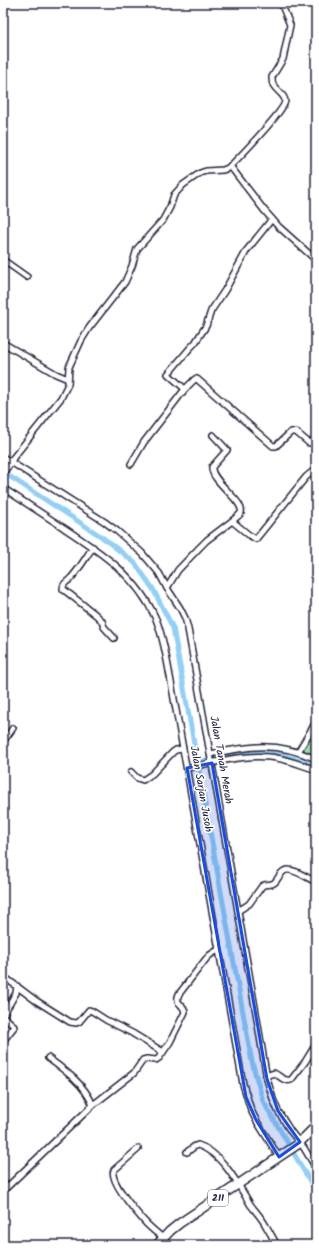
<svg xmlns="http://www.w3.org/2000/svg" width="319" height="1248" font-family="Kalam,sans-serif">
  <rect width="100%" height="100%" fill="#fff"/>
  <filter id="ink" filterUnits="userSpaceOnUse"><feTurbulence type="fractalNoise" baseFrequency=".025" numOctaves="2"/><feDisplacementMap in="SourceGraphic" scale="8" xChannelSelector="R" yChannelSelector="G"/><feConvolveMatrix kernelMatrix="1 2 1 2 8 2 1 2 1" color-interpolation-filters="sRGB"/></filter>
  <g filter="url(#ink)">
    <path fill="#9cdca6" stroke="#5f7f70" d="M316 725V759L301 752Z"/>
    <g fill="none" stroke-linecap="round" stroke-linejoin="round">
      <g stroke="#94cff4" stroke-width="5">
        <path d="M3 472 102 537 135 563 153 589 173 628 252 1062 263 1101 314 1188"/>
        <path d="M215 759C231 756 248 752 265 753 282 753 300 760 316 767"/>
        <path d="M197 761 205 760"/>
      </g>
      <defs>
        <g id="street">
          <path d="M230 166 264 210 278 226 316 260"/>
          <path d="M3 260 27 277"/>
          <path d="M3 343 56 374 68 379"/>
          <path d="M185 389 168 374 190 348 195 343 206 326 211 311 225 290 247 250 272 219"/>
          <path d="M213 435 227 450 212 467C210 481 245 501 241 513 239 516 234 519 232 521L249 535 256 539 306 477 312 472 316 473"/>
          <path d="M3 457 105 522 117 531 142 553 159 573 167 588 180 608 185 618 188 629 256 1013 267 1079 273 1099 278 1111 291 1132 304 1148 316 1168"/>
          <path d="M131 464 144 442 185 389 195 379H197L273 446H276L291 432H296L309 443 316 439"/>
          <path d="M3 473 11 463 13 458 61 398 68 384 69 367 81 341 89 328 125 282 132 266 137 249 163 220 170 207 174 195 183 185 200 173 206 171 223 170 228 168C237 160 285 110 285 101 285 95 277 91 274 86 272 84 272 81 272 77L283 59 290 25 281 3"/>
          <path d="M3 488C23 501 44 515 64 528 102 553 137 576 156 619 164 639 167 661 171 682L243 1084 251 1110 256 1120 279 1157"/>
          <path d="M93 547C86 557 79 570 70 579 66 583 63 583 63 589L96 615 102 621 104 627 114 638"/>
          <path d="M167 588 178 570 200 547 207 540 232 521"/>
          <path d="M3 742 13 728"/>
          <path d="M298 752 316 722"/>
          <path d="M210 754C251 746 276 741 316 759"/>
          <path d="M187 768C212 763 244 754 269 757 285 758 301 765 316 770"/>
          <path d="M131 772 137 778 143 780 152 774 173 752 176 750 183 749"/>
          <path d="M238 911 249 904 262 886C266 883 270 886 274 883 278 880 279 874 284 871 291 866 309 879 316 882"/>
          <path d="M3 976 35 1000 70 1022 76 1023 79 1022 89 1010 92 1011 106 1020 132 1033 163 1052"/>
          <path d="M3 1015 16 993 17 986"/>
          <path d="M3 1016 13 1025 14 1027 3 1041"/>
          <path d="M48 1058C66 1071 84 1084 93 1105"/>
          <path d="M266 1076 274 1073C280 1076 284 1082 291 1080L305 1062 316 1044"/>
          <path d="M138 1149 114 1170C108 1180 137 1213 144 1221 150 1228 157 1233 163 1238"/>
          <path d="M187 1152 195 1146 198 1145C221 1152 238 1184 250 1204 255 1211 262 1218 266 1226 270 1232 273 1239 277 1245"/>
          <path d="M3 1191 93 1105 134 1073 143 1060 147 1059 156 1060 159 1058 170 1042 185 1012C184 1003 174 1005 179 994L206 959 210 955 218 950"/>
        </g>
        <path id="primary" d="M157 1245 170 1231 180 1223 297 1145 316 1126"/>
      </defs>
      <use href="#street" stroke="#22223b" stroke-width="8"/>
      <use href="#primary" stroke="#22223b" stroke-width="11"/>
      <use href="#street" stroke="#fff" stroke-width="5"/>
      <use href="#primary" stroke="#fff" stroke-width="8"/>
    </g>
  </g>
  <path fill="#1d4ed8" fill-opacity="0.2" stroke="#1d4ed8" stroke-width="3" stroke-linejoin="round" d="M212 763 267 1079 278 1111 300 1142 279 1157 256 1120 246 1097 187 768Z"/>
  <g text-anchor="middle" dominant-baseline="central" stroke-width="3.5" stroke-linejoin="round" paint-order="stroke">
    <rect fill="#fff" stroke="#646476" stroke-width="1" x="208" y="1190" width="20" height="16" rx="3"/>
    <g font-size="10" font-weight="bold" fill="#22223b">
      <text x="218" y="1198">211</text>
    </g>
    <g font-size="11" fill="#22223b" stroke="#fff">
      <text transform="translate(221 760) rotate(80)">Jalan Tanah Merah</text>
      <text transform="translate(201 789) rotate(80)">Jalan Sarjan Jusoh</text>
    </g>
  </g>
  <rect width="319" height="1248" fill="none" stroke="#fff" stroke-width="16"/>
  <rect x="8" y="8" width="303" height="1232" fill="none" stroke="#22223b" stroke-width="1.5" filter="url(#ink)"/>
</svg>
